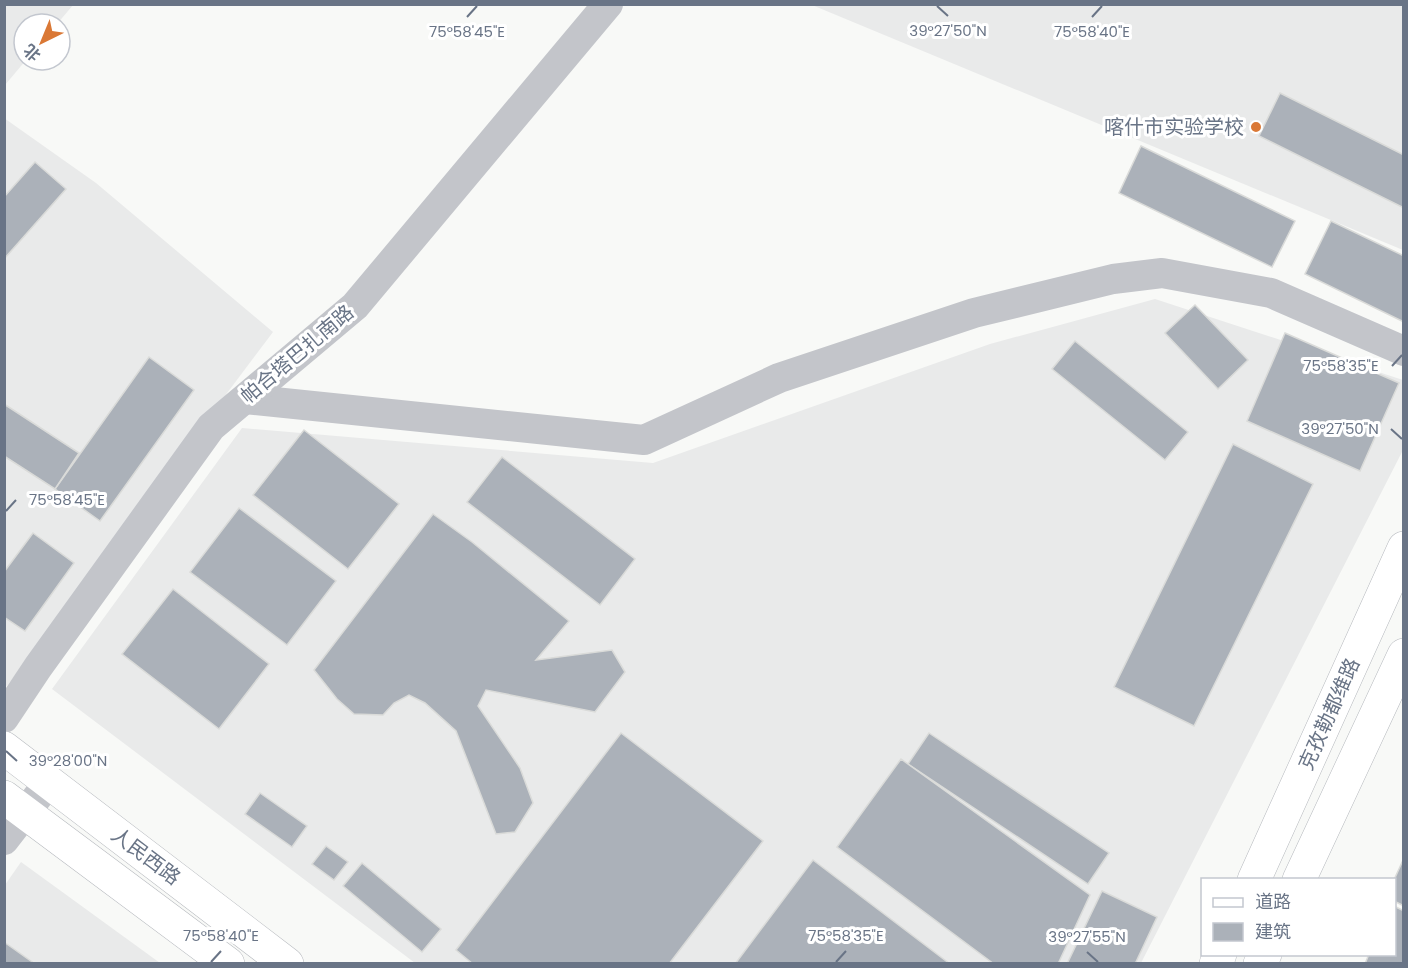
<svg xmlns="http://www.w3.org/2000/svg" width="1408" height="968" font-family="Poppins,'Noto Sans SC',sans-serif">
  <rect width="100%" height="100%" fill="#f8f9f7"/>
  <g fill="#e9eaea">
    <path d="M5 4 73 5 57 24H24V60H26L5 85Z"/>
    <path d="M812 5H1403V250Z"/>
    <path d="M4 118 96 183 273 332 7 686 4 684Z"/>
    <path d="M1155 299 1403 380V450L1141 963H415L52 689 242 428 653 463 990 344Z"/>
    <path d="M21 862 160 963 5 964V885Z"/>
  </g>
  <g fill="#abb1b9" stroke="#dadbd9" stroke-width="1.5">
    <path d="M1280 93 1404 155V208L1259 136Z"/>
    <path d="M1141 146 1295 221 1272 267 1119 193Z"/>
    <path d="M35 162 66 189 4 259V197Z"/>
    <path d="M1331 221 1404 256V322L1305 274Z"/>
    <path d="M1195 305 1248 360 1218 389 1165 333Z"/>
    <path d="M1285 333 1399 383 1360 471 1247 421Z"/>
    <path d="M1075 341 1188 432 1165 460 1052 369Z"/>
    <path d="M149 357 194 390 100 521 55 489Z"/>
    <path d="M4 404 79 453 55 489 4 456Z"/>
    <path d="M304 430 399 504 348 569 253 495Z"/>
    <path d="M1233 444 1313 484 1194 726 1114 687Z"/>
    <path d="M502 457 635 559 600 605 467 502Z"/>
    <path d="M239 508 336 581 287 645 190 572Z"/>
    <path d="M433 514 472 542 569 621 536 660 612 650 625 672 595 712 486 690 478 706 520 768 533 803 515 832 496 834 456 731 425 703 409 695 394 703 383 715 354 714 337 699 314 670Z"/>
    <path d="M33 533 74 563 25 631 4 617V572Z"/>
    <path d="M173 589 269 664 219 729 122 654Z"/>
    <path d="M621 733 763 841 669 964H473L456 950Z"/>
    <path d="M929 733 1109 853 1088 884 908 764Z"/>
    <path d="M901 759 1090 895 1058 964H994L837 847Z"/>
    <path d="M260 793 307 826 292 847 245 814Z"/>
    <path d="M326 846 348 862 334 880 312 864Z"/>
    <path d="M1404 858V906L1394 901V880Z"/>
    <path d="M813 860 950 964H735Z"/>
    <path d="M362 863 441 929 422 952 343 886Z"/>
    <path d="M1102 891 1157 917 1135 964H1067Z"/>
    <path d="M1394 906 1404 911V964H1365L1369 954H1394Z"/>
    <path d="M4 942 35 964H4Z"/>
  </g>
  <g fill="none" stroke-linecap="round" stroke-linejoin="round">
    <defs>
      <g id="major">
        <path d="M4 748 287 964"/>
        <path d="M4 797 228 964"/>
        <path d="M1254 880 1404 548"/>
        <path d="M1299 880 1404 655"/>
        <path d="M1216 964 1220 954"/>
        <path d="M1260 964 1265 954"/>
      </g>
    </defs>
    <use href="#major" stroke="#b6b9be" stroke-width="34"/>
    <g stroke="#c3c5ca" stroke-width="30">
      <path d="M245 399 644 440 779 378 974 313 1113 279 1162 273 1271 293 1404 351"/>
      <path d="M4 718 38 667 211 427 355 306 608 4"/>
      <path d="M4 840 49 782"/>
    </g>
    <use href="#major" stroke="#fff" stroke-width="33"/>
  </g>
  <path fill="none" stroke="#697486" stroke-width="2" d="M937 6 948 16M467 17 477 6M1092 17 1102 6M1392 366 1402 355M1391 429 1402 439M6 511 16 500M6 751 17 761M1087 952 1098 962M211 962 221 951M836 962 846 951"/>
  <circle fill="#da7835" stroke="#fff" stroke-width="2" cx="1256" cy="127" r="6"/>
  <g text-anchor="middle" dominant-baseline="central" stroke-width="6" stroke-linejoin="round" paint-order="stroke">
    <g font-size="20" fill="#697486" stroke="#fff" text-anchor="end">
      <text x="1244" y="127">喀什市实验学校</text>
    </g>
    <g font-size="20" fill="#697486" stroke="#fff">
      <text transform="translate(297 354) rotate(-40)">帕合塔巴扎南路</text>
      <text transform="translate(1329 714) rotate(-66)">克孜勒都维路</text>
      <text transform="translate(146 856) rotate(37)">人民西路</text>
    </g>
  </g>
  <g font-size="15" text-anchor="middle" fill="#697486" stroke="#fff" stroke-width="6" stroke-linejoin="round" paint-order="stroke">
    <text x="948" y="36">39°27'50"N</text>
    <text x="467" y="37">75°58'45"E</text>
    <text x="1092" y="37">75°58'40"E</text>
    <text x="1341" y="371">75°58'35"E</text>
    <text x="1340" y="434">39°27'50"N</text>
    <text x="67" y="505">75°58'45"E</text>
    <text x="68" y="766">39°28'00"N</text>
    <text x="221" y="941">75°58'40"E</text>
    <text x="846" y="941">75°58'35"E</text>
    <text x="1087" y="942">39°27'55"N</text>
  </g>
  <rect width="1408" height="968" fill="none" stroke="#697486" stroke-width="12"/>
  <rect x="1201" y="878" width="195" height="78" fill="#ffffff" stroke="#c3c7cf" stroke-width="1.5"/>
  <rect x="1213" y="898" width="30" height="9" fill="#ffffff" stroke="#c3c7cf" stroke-width="1.5"/>
  <text x="1255" y="908" font-size="18" fill="#697486">道路</text>
  <rect x="1213" y="923" width="30" height="18" fill="#abb1b9" stroke="#c3c7cf" stroke-width="1.5"/>
  <text x="1255" y="938" font-size="18" fill="#697486">建筑</text>
  <g transform="translate(42 42) rotate(223)"><circle r="28" fill="#ffffff" stroke="#c3c7cf" stroke-width="1.5"/>
  <path d="M0-4.5L10 22L0 15L-10 22Z" fill="#da7835"/>
  <text y="-9" font-size="16" font-weight="bold" text-anchor="middle" fill="#697486">北</text>
  </g>
</svg>
